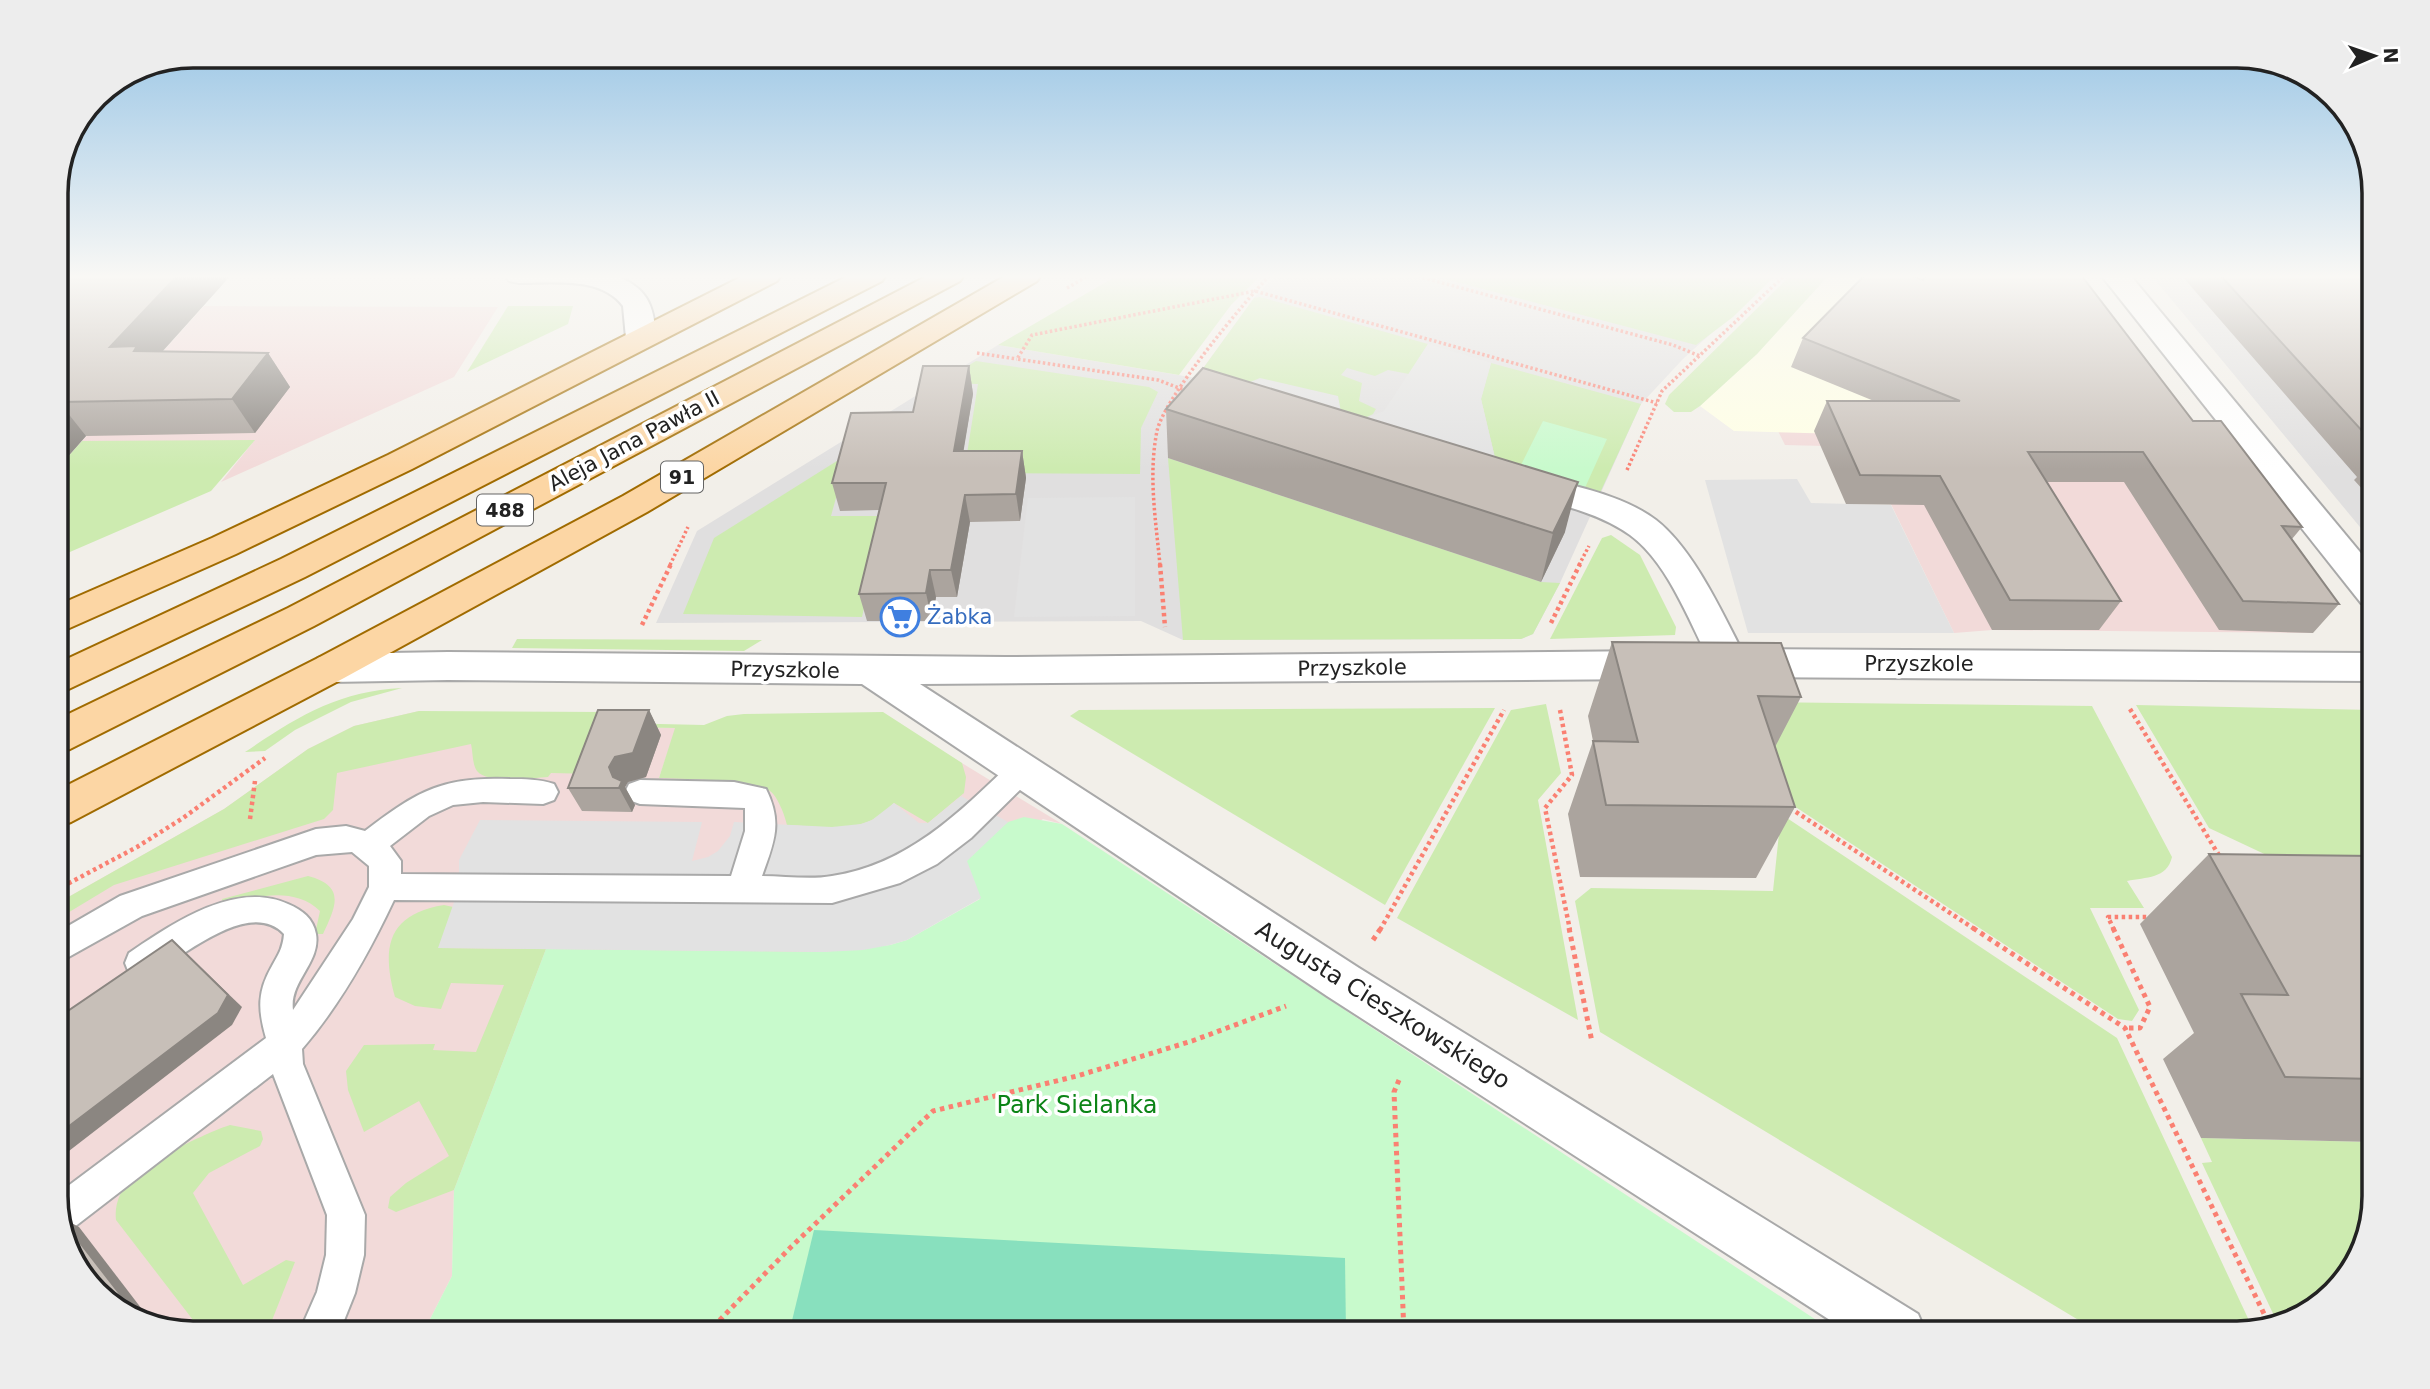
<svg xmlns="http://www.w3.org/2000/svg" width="2430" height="1389" font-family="'DejaVu Sans',sans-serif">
  <rect width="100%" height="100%" fill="#f2efe9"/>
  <g fill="#e0dfdf">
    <path d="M1276 275H1775L1683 359 1641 404 1560 583 1533 634 1521 639 1183 640 1141 621 656 623 697 531 998 345 1196 378 1254 298Z"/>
    <path d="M2151 275H2374V544L2216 353Z"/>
  </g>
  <g fill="#f2dad9">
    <path d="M204 306 498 307 454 377 221 482 254 441H82Z"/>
    <path d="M1778 431 1952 437 2188 435 2259 556 2313 633 1992 630 1954 633 1863 447 1785 445Z"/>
    <path d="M419 711 614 727 676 728 659 778 947 754 1062 824 1043 819 454 1190 452 1276 423 1333H194L125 1315 56 1204V904L224 809 308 749 354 726Z"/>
  </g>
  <path fill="#ffffe5" d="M1829 275H2045L1952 437 1734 431 1700 406 1757 354Z"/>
  <g fill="#cdebb0">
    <path d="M1118 275H1261L1231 305 1179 375 998 345Z"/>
    <path d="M1430 275H1776L1733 317 1696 345Z"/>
    <path d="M1791 275H1829L1757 354 1700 406 1691 412H1674L1665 404 1669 395Z"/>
    <path d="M1260 297 1428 344 1409 374 1388 370 1375 376 1347 368 1341 375 1362 383 1359 401 1376 409 1373 414 1365 418 1238 387 1191 385 1254 298Z"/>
    <path d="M508 306H573L568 324 467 372Z"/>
    <path d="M976 361 1149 387 1158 392 1141 428 1140 474 964 473 978 384 938 383Z"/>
    <path d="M1491 363 1641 404 1599 495 1496 462 1481 399Z"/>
    <path d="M255 440 211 491 56 558V470L82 441Z"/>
    <path d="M848 454 831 516H884L862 617 683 614 714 538Z"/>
    <path d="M1168 458 1541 582 1560 583 1533 634 1521 639 1183 640Z"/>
    <path d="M1611 535 1640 555 1676 627 1675 635 1550 639 1602 538Z"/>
    <path d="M517 639 762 640 744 651 512 648Z"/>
    <path d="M402 688 351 702 295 730 265 751 245 752C297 717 338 691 402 688Z"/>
    <path d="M1759 702 2092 706 2172 857C2167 879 2146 877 2127 881L2144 908H2090L2139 1010 2132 1021 2118 1019 1791 804Z"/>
    <path d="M1546 704 1561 773 1538 800 1578 1020 1397 918 1511 710Z"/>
    <path d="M2136 705 2374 710V975L2275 859 2209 828Z"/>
    <path d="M1495 708 1385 905 1070 716 1079 710Z"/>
    <path d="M419 711 603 712 615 723 704 725 727 716 744 714 883 712 962 763 966 777 964 793 928 823 894 803C887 809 880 816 872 820 848 832 813 826 787 825 785 816 778 797 770 791 754 779 681 779 659 778L675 728 614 727 595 774 551 773 548 777C532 778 487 784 477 771 472 764 473 752 471 744L337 773 333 810 324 819 114 885 56 920V904L224 809 308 749 354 726Z"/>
    <path d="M1781 814 2117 1038 2253 1329 2237 1333H2100L1600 1032 1575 901 1591 888 1773 891Z"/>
    <path d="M308 876C346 886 336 906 323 934H315L320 911C294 886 254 896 224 906L222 899Z"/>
    <path d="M444 905 453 907 439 948 546 949 454 1190 396 1212 388 1208 390 1197 406 1183 449 1156 419 1101 364 1132 348 1090 346 1071 364 1045 435 1044 433 1050 476 1052 504 985 451 983 441 1009 415 1006 395 997C381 947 388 914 444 905Z"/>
    <path d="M230 1125 261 1131 263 1139 260 1146 209 1173 193 1193 243 1285 286 1260 295 1262 267 1333H203L116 1220C114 1204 121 1188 133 1176 146 1162 210 1131 230 1125Z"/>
    <path d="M2201 1138 2374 1142V1196L2356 1264 2306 1314 2277 1322 2202 1163 2212 1162Z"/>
  </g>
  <g fill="#c8facc">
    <path d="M1543 421 1607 439 1584 490 1518 471Z"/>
    <path d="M1024 817 1062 824 1836 1333H423L452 1276 454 1190 546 949 823 952 890 945 907 940 980 899 965 858 1008 822Z"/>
  </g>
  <path fill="#88e0be" d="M814 1230 1345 1258 1346 1333H789Z"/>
  <g fill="#e2e2e2">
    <path d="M1428 344 1491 363 1481 399 1496 462 1238 387 1260 378 1338 396 1342 417 1366 418 1384 411Z"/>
    <path d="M1797 479 1811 503 1891 505 1954 633H1748L1705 480Z"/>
    <path d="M1135 497V616L1014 617 1028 498Z"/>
    <path d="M961 796 1008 822 967 861 981 898 907 940 890 945 863 950 823 952 438 948 459 888V860L480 820 702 822 692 861 708 857 718 851 730 836 734 822 832 827 861 824 872 820 894 803 919 823H928Z"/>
  </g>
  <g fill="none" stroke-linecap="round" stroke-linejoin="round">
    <defs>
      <path id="service" d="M1021 759 1031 763 1036 771 1031 779 971 838 937 864 900 883 832 903 394 900C369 953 340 1005 302 1049L303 1064 365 1215 364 1255 355 1293 339 1333H299L317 1292 326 1255 327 1215 273 1074 73 1228 65 1231 56 1204V1195L266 1038C258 1010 257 992 272 966 278 955 283 948 284 934 247 895 176 965 141 978L129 973 125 963 129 953C172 924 235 880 288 904 302 910 313 918 316 934 321 962 289 982 293 1010L353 919 369 887V866L352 852 316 855 142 916 56 964V933L120 896 316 829 346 826 365 831C417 791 443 776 510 779 525 779 539 779 554 784L558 792 554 800 543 804 483 802 453 805 429 816 390 846 401 861V874L731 876 745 831V808L640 804 629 800 625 792 629 784 640 780 734 782 766 789C783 823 774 842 762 876 785 876 810 880 832 876 907 865 959 813 1011 763Z"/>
      <g id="minor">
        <path d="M505 275H613C647 287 654 304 656 338L651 344 641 347 631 344 626 338 623 306C601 276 552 283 519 283L509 281Z"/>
        <path d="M2101 275H2130L2374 569V607L2361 603Z"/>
        <path d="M1525 473C1567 485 1620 493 1656 520 1692 548 1720 608 1741 649L2374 653V681L1729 677 1716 673C1692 630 1671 565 1630 535 1597 511 1552 503 1513 492L1508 484 1513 476Z"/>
        <path d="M1655 651 1668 655 1674 665 1668 675 1655 679 920 684 1359 968 1918 1314 1926 1333H1850L1327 996 862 684 448 680 331 682 318 678 312 668 318 658 331 654 448 652 1005 657Z"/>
      </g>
      <g id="primary">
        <path d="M745 275H781L777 281 412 469 236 554 56 634V606L212 538 388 455Z"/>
        <path d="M850 275H886L882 281 305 577 56 695V664L281 559Z"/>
        <path d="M929 275H964L960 281 314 626 70 749 56 753V720L288 608Z"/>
        <path d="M1007 275H1041L1037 281 647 512 344 678 71 822 56 827V791L318 658 623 496Z"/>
      </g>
    </defs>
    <use href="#service" stroke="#a9a9a9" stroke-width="4"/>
    <use href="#minor" stroke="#a9a9a9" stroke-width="4"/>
    <use href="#primary" stroke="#a06b00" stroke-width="4"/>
    <g stroke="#fa8072" stroke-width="3.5" stroke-dasharray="2.5 2.5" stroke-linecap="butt">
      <path d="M1413 275 1673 345 1700 356"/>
      <path d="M1067 288 1089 275"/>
      <path d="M977 353 1017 359"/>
      <path d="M1187 391 1158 380 1017 359 1032 335 1255 291 1657 403"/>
      <path d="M1627 470 1662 391 1785 275"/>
      <path d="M670 565 688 527"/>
      <path d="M1160 565C1156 522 1148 475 1157 431 1164 398 1244 302 1270 275"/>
      <path d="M1579 565 1589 546"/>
    </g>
    <g stroke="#fa8072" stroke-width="4.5" stroke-dasharray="3.5 3.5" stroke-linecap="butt">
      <path d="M1160 564 1165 627"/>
      <path d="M1551 623 1580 564"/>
      <path d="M642 625 671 564"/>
      <path d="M2130 709 2220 857"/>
      <path d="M1560 710 1572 775 1545 808 1570 930"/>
      <path d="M1790 808 1976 930"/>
      <path d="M250 819 255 781"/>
      <path d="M56 890 137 847 183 818 265 758"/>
      <path d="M1380 930 1504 710"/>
      <path d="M2114 930 2108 917H2151"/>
    </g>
    <g stroke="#fa8072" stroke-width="5" stroke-dasharray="4.5 4.5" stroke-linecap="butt">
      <path d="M1569 928 1592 1042"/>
      <path d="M1973 928 2125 1028 2269 1324"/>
      <path d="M2113 928 2150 1007 2140 1028H2125"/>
      <path d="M1373 940 1381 928"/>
      <path d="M1399 1080 1394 1092 1404 1333"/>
      <path d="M707 1333 791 1247 933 1111 1077 1076 1192 1041 1286 1006"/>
    </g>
    <use href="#service" fill="#fff" fill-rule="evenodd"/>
    <use href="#minor" fill="#fff" fill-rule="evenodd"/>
    <use href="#primary" fill="#fcd6a4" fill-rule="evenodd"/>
  </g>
  <g fill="#aba49e">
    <path d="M56 275H231L163 351 268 353 290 387 255 433 86 436 56 470Z"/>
    <path d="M2181 275H2374V502L2354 480 2357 477Z"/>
    <path d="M1803 338 2193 421 2302 527 2292 539 2339 604 2313 633 2219 630 2124 482H2047L2121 601 2099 630H1992L1924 505 1846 504 1814 431 1827 401H1874L1791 367Z"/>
    <path d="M969 366 973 394 963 451H1022L1026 478 1020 521 970 522 957 597H936L932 621H867L859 594 879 510 840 511 832 483Z"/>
    <path d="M1166 409 1565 532 1541 582 1168 458Z"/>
    <path d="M1612 642 1801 697 1775 747 1795 807 1756 878 1580 877 1568 814 1593 741 1588 716Z"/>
    <path d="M649 710 661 735 646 777 628 782 625 787 635 805 632 812 582 811 568 788Z"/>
    <path d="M2209 854 2374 856V1142L2201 1138 2163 1059 2194 1033 2140 924Z"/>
  </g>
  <g fill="#8b8681">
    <path d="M178 275H231L150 365 110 347Z"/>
    <path d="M268 353 290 387 255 433 232 399Z"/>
    <path d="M969 366 973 394 959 478 954 451Z"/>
    <path d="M59 402 86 436 56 470V404Z"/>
    <path d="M1022 451 1026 478 1020 521 1016 494Z"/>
    <path d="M1578 482 1565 532 1541 582 1553 533Z"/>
    <path d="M965 495 970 522 957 597 951 570Z"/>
    <path d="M930 570 936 597 932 621 926 593Z"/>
    <path d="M649 710 661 735 646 777 628 782 625 787 635 805 632 812 613 777 609 767Z"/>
    <path d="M172 940 242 1007 232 1025 56 1161V1136Z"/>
    <path d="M60 1217 79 1227 151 1321H150L128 1316Z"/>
  </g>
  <g fill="#c7bfb8" stroke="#8b8681" stroke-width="2">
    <path d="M56 275H178L110 347 137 346 134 351 268 353 232 399 59 402 56 404Z"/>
    <path d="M1865 275H1910L1923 280 1927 275H2081L2193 421H2221L2302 527 2282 526 2339 604 2243 601 2143 452H2028L2121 601 2010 600 1940 476 1860 475 1827 401H1960L1803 338Z"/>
    <path d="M2220 275H2374V444Z"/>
    <path d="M923 366H969L954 451H1022L1016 494 965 495 951 570H930L926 593 859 594 886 483H832L851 413 913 412Z"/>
    <path d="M1203 368 1578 482 1553 533 1166 409Z"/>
    <path d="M1612 642 1781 643 1801 697 1758 696 1795 807 1606 805 1593 741 1638 742Z"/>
    <path d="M598 710H649L633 753 615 757 609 767 613 777 622 781 619 788H568Z"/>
    <path d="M2209 854 2374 856V1079L2285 1077 2241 994 2288 995Z"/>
    <path d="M172 940 228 995 218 1013 56 1136V1019Z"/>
    <path d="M60 1217 133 1311 128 1316 125 1315 79 1272Z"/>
  </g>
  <linearGradient id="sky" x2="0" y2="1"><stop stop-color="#8fc0e4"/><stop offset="0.59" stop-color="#f9f8f5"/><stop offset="1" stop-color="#f9f8f5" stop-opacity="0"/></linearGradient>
  <rect width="2430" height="469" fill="url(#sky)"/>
  <defs>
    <symbol id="supermarket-ring" viewBox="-11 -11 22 22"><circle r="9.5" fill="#fff" stroke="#3f7fe0" stroke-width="1.5"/><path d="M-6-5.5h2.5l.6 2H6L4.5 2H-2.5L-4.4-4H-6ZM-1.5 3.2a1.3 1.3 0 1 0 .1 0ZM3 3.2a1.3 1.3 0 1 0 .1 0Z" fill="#3f7fe0"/></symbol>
  </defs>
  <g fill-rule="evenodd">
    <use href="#supermarket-ring" x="878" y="595" width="44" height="44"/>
  </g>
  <g text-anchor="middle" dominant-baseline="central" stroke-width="7" stroke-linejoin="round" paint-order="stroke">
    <g fill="#fff" stroke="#646464" stroke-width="2">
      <rect x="661" y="461.5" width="42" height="31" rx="5"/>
      <rect x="477" y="494.5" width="56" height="31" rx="5"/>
    </g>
    <g font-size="19" font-weight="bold" fill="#222">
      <text x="682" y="477">91</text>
      <text x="505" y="510">488</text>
    </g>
    <g font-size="21" fill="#222" stroke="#fff">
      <text transform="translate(634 441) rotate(-28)">Aleja Jana Pawła II</text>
      <text x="1919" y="664">Przyszkole</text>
      <text transform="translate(1352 668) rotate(-1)">Przyszkole</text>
      <text transform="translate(785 670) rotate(1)">Przyszkole</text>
    </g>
    <g font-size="21" fill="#366cbe" stroke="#fff" text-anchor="start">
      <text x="927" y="617">Żabka</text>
    </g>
    <g font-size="24" fill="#222" stroke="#fff">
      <text transform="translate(1383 1005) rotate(32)">Augusta Cieszkowskiego</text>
    </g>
    <g font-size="24" fill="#0c8416" stroke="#fff">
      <text x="1077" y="1105">Park Sielanka</text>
    </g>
  </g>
  <path d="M0 0H2430V1389H0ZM193 68H2237A125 125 0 0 1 2362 193V1196A125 125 0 0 1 2237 1321H193A125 125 0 0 1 68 1196V193A125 125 0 0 1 193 68Z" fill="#ededed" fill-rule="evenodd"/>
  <path fill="none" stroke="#222" stroke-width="3.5" d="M193 68H2237A125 125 0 0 1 2362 193V1196A125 125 0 0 1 2237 1321H193A125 125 0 0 1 68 1196V193A125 125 0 0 1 193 68Z"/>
  <g transform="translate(2374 56) rotate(88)" stroke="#ffffff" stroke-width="5" paint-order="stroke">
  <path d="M0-5L12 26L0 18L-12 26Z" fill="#222222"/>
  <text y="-10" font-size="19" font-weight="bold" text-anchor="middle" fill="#222222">N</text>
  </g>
</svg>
